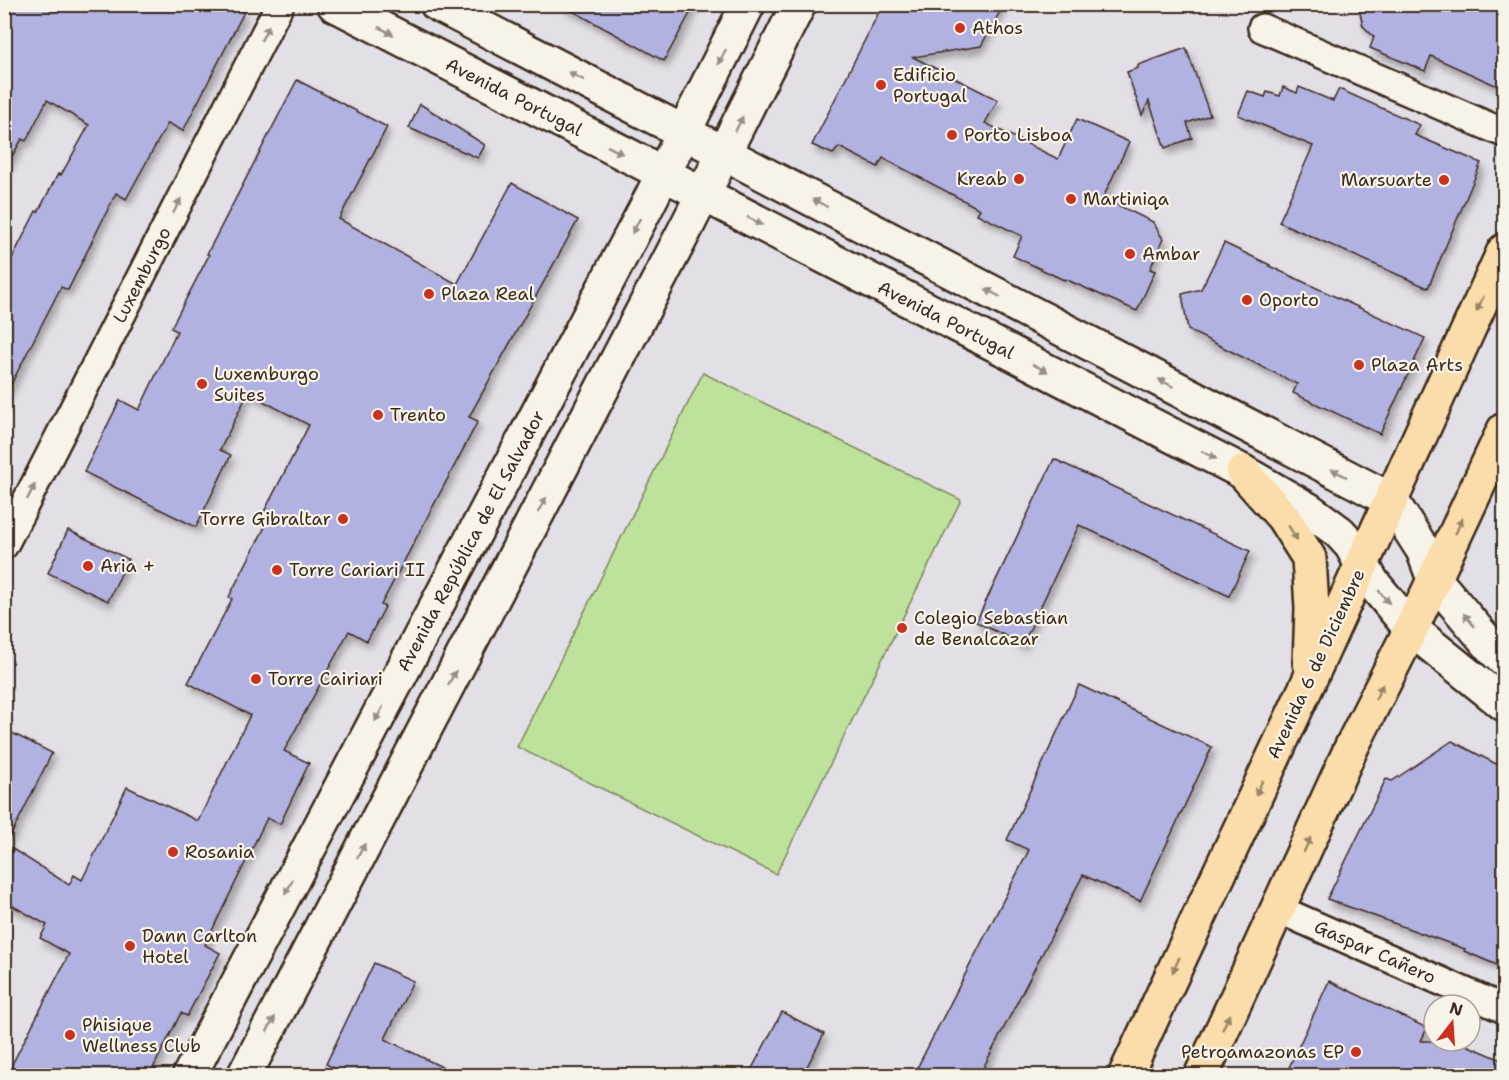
<svg xmlns="http://www.w3.org/2000/svg" width="1509" height="1080" font-family="'Shantell Sans',sans-serif">
  <defs>
    <filter id="shadow"><feDropShadow dx="3.5" dy="6" stdDeviation="3" flood-color="#0004"/></filter>
  </defs>
  <rect width="100%" height="100%" fill="#e2dfe6"/>
  <filter id="ink" filterUnits="userSpaceOnUse"><feTurbulence type="fractalNoise" baseFrequency=".0167" numOctaves="2"/><feDisplacementMap in="SourceGraphic" scale="12" xChannelSelector="R" yChannelSelector="G"/><feConvolveMatrix kernelMatrix="1 2 1 2 8 2 1 2 1" color-interpolation-filters="sRGB"/></filter>
  <g filter="url(#ink)">
    <path fill="#bee19b" stroke="#7c865c" stroke-width="1.5" d="M703 373 961 500 776 874 517 747Z"/>
    <g fill="#b1b1e2" stroke="#3b2a1e" stroke-width="1.5" filter="url(#shadow)">
      <path d="M4 4H228L244 12 183 131 168 123 126 199 116 193 68 290 61 287 4 398V274L36 211 38 212 58 174 61 175 89 125 47 100 26 141 22 139 4 170Z"/>
      <path d="M560 4H695L664 61Z"/>
      <path d="M883 4H1004L981 46 913 57 998 100 985 123 1058 159 1077 119 1129 142 1103 198 1153 222 1163 239 1150 269 1155 271 1137 311 1065 279 1064 280 1013 256 1022 236 977 214 980 209 883 158 878 167 839 147 833 154 812 145Z"/>
      <path d="M1358 4H1504V89L1431 56 1425 71 1370 48 1374 37 1363 26Z"/>
      <path d="M1186 48 1210 115 1187 123 1192 138 1165 148 1149 101 1142 115 1127 72 1138 68V65Z"/>
      <path d="M297 80 387 127 339 219 457 284 512 183 578 220 469 417 478 421 381 605 385 607 367 641 349 631 284 751 309 763 280 824 267 818 205 945 220 953 187 1016 181 1013 149 1076H6L69 954 40 938 47 925 4 901V729L52 753 6 845 69 885 74 875 82 880 127 787 198 821 250 715 188 683 232 599 229 597 271 515 264 512 309 425 248 393 220 450 231 455 196 527 84 472 120 400 139 410 177 331 171 328 209 255 207 254Z"/>
      <path d="M1283 87 1297 93 1299 87 1333 101 1339 89 1420 125 1415 135 1481 163 1428 288 1279 222 1313 146 1238 115 1248 91 1265 97 1267 92 1280 96Z"/>
      <path d="M420 104 485 145 478 158 409 128Z"/>
      <path d="M1224 243 1270 265 1269 266 1425 338 1380 434 1293 393 1297 384 1188 330 1182 294 1201 289Z"/>
      <path d="M1054 459 1250 551 1229 596 1079 525 1023 644 976 622Z"/>
      <path d="M68 530 128 559 108 601 48 573Z"/>
      <path d="M1079 685 1212 747 1140 901 1083 875 979 1076H913L1029 850 1007 840Z"/>
      <path d="M1452 741 1504 768V968L1464 951 1465 949 1327 899 1386 779 1392 781Z"/>
      <path d="M374 963 413 981 385 1039 460 1076H349L326 1064Z"/>
      <path d="M1329 981 1427 1028 1421 1041H1457L1504 1061V1076H1285Z"/>
      <path d="M782 1012 824 1034 802 1076H748Z"/>
    </g>
    <g fill="none" stroke-linecap="round" stroke-linejoin="round">
      <defs>
        <g id="minor">
          <path d="M1262 28 1504 133"/>
          <path d="M4 545 280 4"/>
          <path d="M1278 909 1504 1009"/>
        </g>
        <g id="tertiary">
          <path d="M189 1076 647 206 748 4"/>
          <path d="M244 1076 687 226 799 4"/>
        </g>
        <g id="secondary">
          <path d="M334 4 1243 472 1309 510 1339 532 1351 545 1372 582 1411 629 1504 704"/>
          <path d="M437 4 1391 500 1423 550 1434 579 1493 649 1504 660"/>
        </g>
        <g id="primary">
          <path d="M1243 472 1283 517 1309 558 1312 608 1310 663"/>
          <path d="M1125 1076 1309 681 1504 251"/>
          <path d="M1201 1076 1353 744 1411 629 1504 430"/>
        </g>
      </defs>
      <use href="#minor" stroke="#3b2a1e" stroke-width="32"/>
      <use href="#tertiary" stroke="#3b2a1e" stroke-width="38"/>
      <use href="#secondary" stroke="#3b2a1e" stroke-width="38"/>
      <use href="#primary" stroke="#3b2a1e" stroke-width="38"/>
      <use href="#minor" stroke="#f7f3e8" stroke-width="27"/>
      <use href="#tertiary" stroke="#f7f3e8" stroke-width="33"/>
      <use href="#secondary" stroke="#f7f3e8" stroke-width="33"/>
      <use href="#primary" stroke="#faddab" stroke-width="33"/>
    </g>
    <defs><path id="oneway-solid" d="M-6-.8H1V-3.2L6.5 0L1 3.2V.8H-6Z" transform="scale(1.5)"/></defs>
    <g fill="#998e83">
      <use href="#oneway-solid" transform="translate(386 31) rotate(27)"/>
      <use href="#oneway-solid" transform="translate(265 33) rotate(-63)"/>
      <use href="#oneway-solid" transform="translate(722 57) rotate(117)"/>
      <use href="#oneway-solid" transform="translate(576 76) rotate(-153)"/>
      <use href="#oneway-solid" transform="translate(739 124) rotate(-63)"/>
      <use href="#oneway-solid" transform="translate(615 150) rotate(27)"/>
      <use href="#oneway-solid" transform="translate(820 203) rotate(-152)"/>
      <use href="#oneway-solid" transform="translate(177 206) rotate(-63)"/>
      <use href="#oneway-solid" transform="translate(755 221) rotate(27)"/>
      <use href="#oneway-solid" transform="translate(636 226) rotate(118)"/>
      <use href="#oneway-solid" transform="translate(993 293) rotate(-152)"/>
      <use href="#oneway-solid" transform="translate(1040 368) rotate(27)"/>
      <use href="#oneway-solid" transform="translate(1166 383) rotate(-152)"/>
      <use href="#oneway-solid" transform="translate(1209 455) rotate(27)"/>
      <use href="#oneway-solid" transform="translate(1339 473) rotate(-153)"/>
      <use href="#oneway-solid" transform="translate(31 492) rotate(-63)"/>
      <use href="#oneway-solid" transform="translate(542 505) rotate(-62)"/>
      <use href="#oneway-solid" transform="translate(1384 597) rotate(51)"/>
      <use href="#oneway-solid" transform="translate(1469 620) rotate(-130)"/>
      <use href="#oneway-solid" transform="translate(452 678) rotate(-62)"/>
      <use href="#oneway-solid" transform="translate(379 714) rotate(118)"/>
      <use href="#oneway-solid" transform="translate(361 851) rotate(-62)"/>
      <use href="#oneway-solid" transform="translate(289 887) rotate(118)"/>
      <use href="#oneway-solid" transform="translate(271 1024) rotate(-62)"/>
    </g>
    <g fill="#9a8464">
      <use href="#oneway-solid" transform="translate(1480 304) rotate(115)"/>
      <use href="#oneway-solid" transform="translate(1459 526) rotate(-65)"/>
      <use href="#oneway-solid" transform="translate(1293 533) rotate(58)"/>
      <use href="#oneway-solid" transform="translate(1379 692) rotate(-64)"/>
      <use href="#oneway-solid" transform="translate(1259 788) rotate(115)"/>
      <use href="#oneway-solid" transform="translate(1307 845) rotate(-65)"/>
      <use href="#oneway-solid" transform="translate(1176 965) rotate(115)"/>
      <use href="#oneway-solid" transform="translate(1226 1022) rotate(-65)"/>
    </g>
  </g>
  <g fill="#c8321e" stroke="#f7f3e8" stroke-width="2">
    <circle cx="960" cy="28" r="6"/>
    <circle cx="881" cy="85" r="6"/>
    <circle cx="952" cy="135" r="6"/>
    <circle cx="1019" cy="179" r="6"/>
    <circle cx="1444" cy="180" r="6"/>
    <circle cx="1071" cy="199" r="6"/>
    <circle cx="1130" cy="254" r="6"/>
    <circle cx="429" cy="294" r="6"/>
    <circle cx="1247" cy="300" r="6"/>
    <circle cx="1359" cy="365" r="6"/>
    <circle cx="202" cy="384" r="6"/>
    <circle cx="378" cy="415" r="6"/>
    <circle cx="343" cy="519" r="6"/>
    <circle cx="88" cy="566" r="6"/>
    <circle cx="277" cy="570" r="6"/>
    <circle cx="902" cy="628" r="6"/>
    <circle cx="256" cy="679" r="6"/>
    <circle cx="173" cy="852" r="6"/>
    <circle cx="130" cy="946" r="6"/>
    <circle cx="70" cy="1035" r="6"/>
    <circle cx="1356" cy="1052" r="6"/>
  </g>
  <g text-anchor="middle" dominant-baseline="central" stroke-width="4.5" stroke-linejoin="round" paint-order="stroke">
    <g font-size="18" fill="#3b2a1e" stroke="#f7f3e8" text-anchor="start">
      <text x="972" y="28">Athos</text>
      <text x="893" y="75">Edificio<tspan x="893" dy="21">Portugal</tspan></text>
      <text x="964" y="135">Porto Lisboa</text>
      <text x="1007" y="179" text-anchor="end">Kreab</text>
      <text x="1432" y="180" text-anchor="end">Marsuarte</text>
      <text x="1083" y="199">Martiniqa</text>
      <text x="1142" y="254">Ambar</text>
      <text x="441" y="294">Plaza Real</text>
      <text x="1259" y="300">Oporto</text>
      <text x="1371" y="365">Plaza Arts</text>
      <text x="214" y="374">Luxemburgo<tspan x="214" dy="21">Suites</tspan></text>
      <text x="390" y="415">Trento</text>
      <text x="331" y="519" text-anchor="end">Torre Gibraltar</text>
      <text x="100" y="566">Aria +</text>
      <text x="289" y="570">Torre Cariari II</text>
      <text x="914" y="618">Colegio Sebastian<tspan x="914" dy="21">de Benalcazar</tspan></text>
      <text x="268" y="679">Torre Cairiari</text>
      <text x="185" y="852">Rosania</text>
      <text x="142" y="936">Dann Carlton<tspan x="142" dy="21">Hotel</tspan></text>
      <text x="82" y="1025">Phisique<tspan x="82" dy="21">Wellness Club</tspan></text>
      <text x="1344" y="1052" text-anchor="end">Petroamazonas EP</text>
    </g>
    <g font-size="18" fill="#3b2a1e" stroke="#f7f3e8">
      <text transform="translate(514 97) rotate(27)">Avenida Portugal</text>
      <text transform="translate(142 275) rotate(-63)">Luxemburgo</text>
      <text transform="translate(946 320) rotate(27)">Avenida Portugal</text>
      <text transform="translate(471 541) rotate(-62)">Avenida República de El Salvador</text>
      <text transform="translate(1316 664) rotate(-65)">Avenida 6 de Diciembre</text>
      <text transform="translate(1375 952) rotate(24)">Gaspar Cañero</text>
    </g>
  </g>
  <rect width="1509" height="1080" fill="none" stroke="#f7f3e8" stroke-width="24"/>
  <rect x="12" y="12" width="1485" height="1056" fill="none" stroke="#3b2a1e" stroke-width="2" filter="url(#ink)"/>
  <g transform="translate(1452 1023) rotate(17)"><circle r="28" fill="#f7f3e8" stroke="#aca397" stroke-width="1.5"/>
  <path d="M0-4.5L10 22L0 15L-10 22Z" fill="#c8321e"/>
  <text y="-9" font-size="16" font-weight="bold" text-anchor="middle" fill="#3b2a1e">N</text>
  </g>
</svg>
